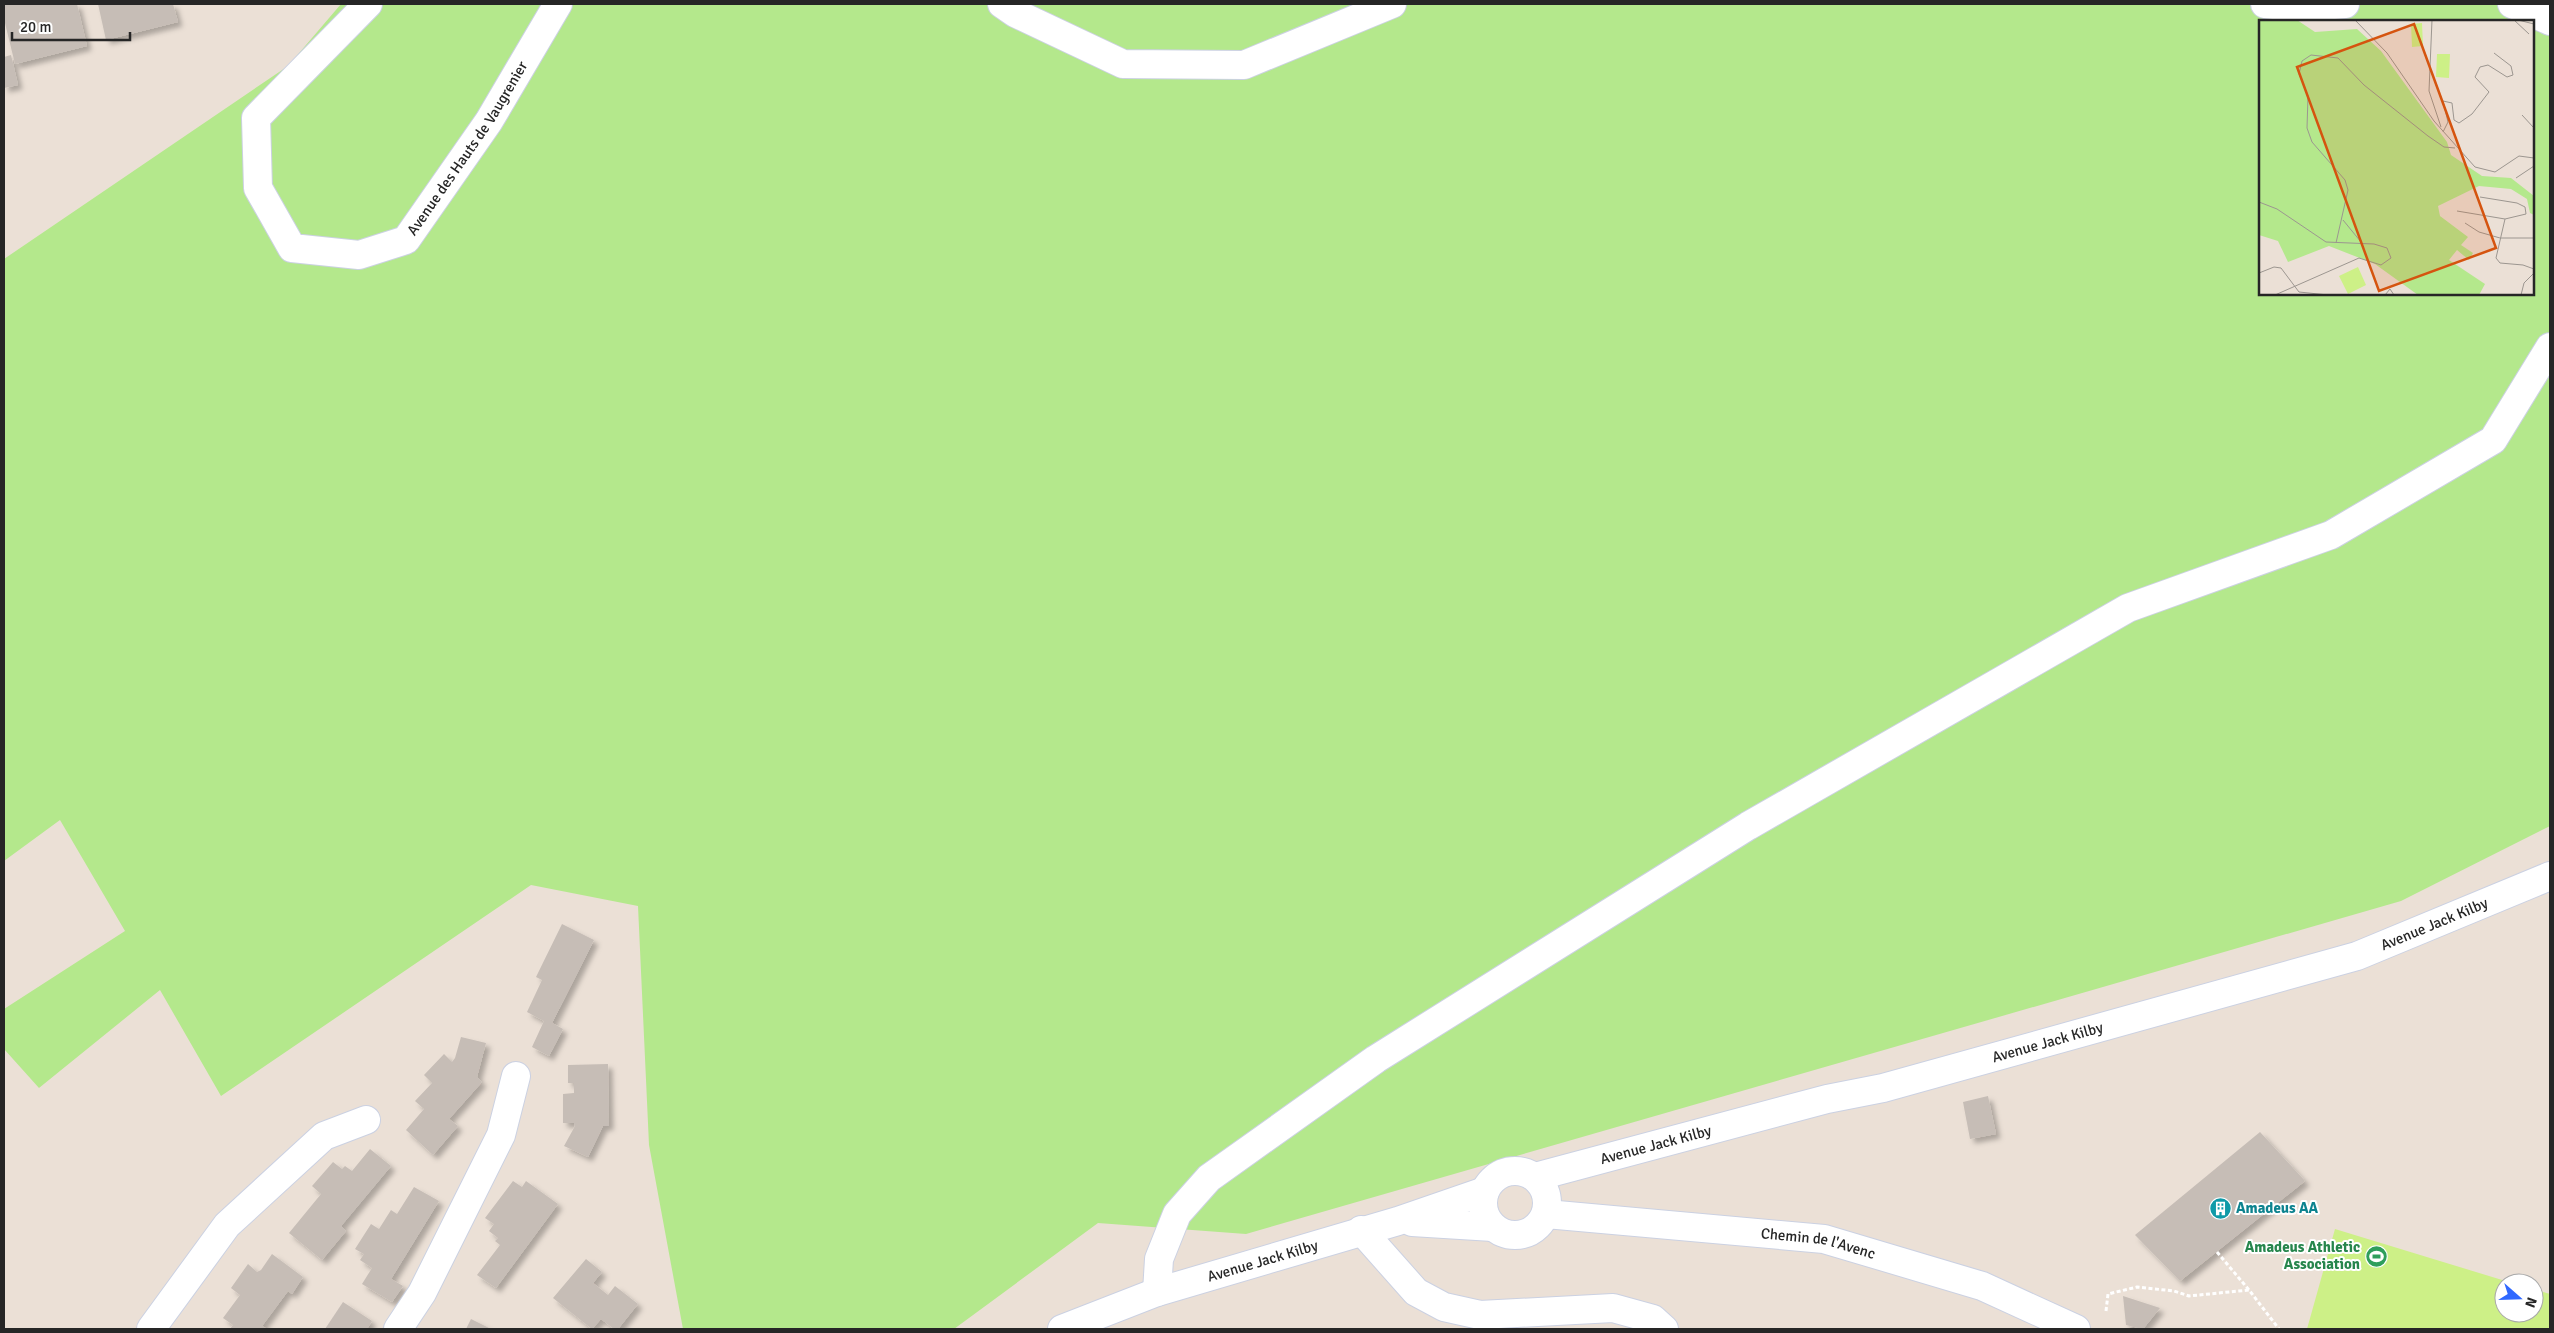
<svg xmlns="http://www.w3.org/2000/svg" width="2554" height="1333" font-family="Signika,sans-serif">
  <defs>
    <filter id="shadow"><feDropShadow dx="4.5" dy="4.5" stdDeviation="2.5" flood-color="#0004"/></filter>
  </defs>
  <rect width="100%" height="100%" fill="#ebe0d6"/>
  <path fill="#b4e88c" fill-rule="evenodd" d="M341 4H2550V826L2401 901 1246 1234 1098 1223 954 1329H683L649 1145 638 906 531 885 221 1096 160 990 39 1088 4 1049V1009L125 931 60 820 4 861V259L288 66ZM2260 21H2533V294H2260Z"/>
  <path fill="#cdf087" d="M2335 1229 2512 1283H2504V1313H2534V1289L2550 1294V1329H2307Z"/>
  <g fill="#c6bdb6" filter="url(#shadow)">
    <path d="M4 4H77L87 46 15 64 4 19Z"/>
    <path d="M98 4H173L178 22 106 40Z"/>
    <path d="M11 55 18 85 4 88V57Z"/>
    <path d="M562 924 594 940 552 1023 563 1029 549 1056 532 1047 544 1021 527 1012 542 980 536 977Z"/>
    <path d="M461 1037 486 1043 477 1077 482 1082 449 1119 458 1126 433 1155 406 1130 424 1109 415 1101 432 1083 424 1075 444 1054 452 1062 455 1058Z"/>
    <path d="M608 1064 609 1126H603L588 1157 564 1146 575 1126 574 1123H563V1094L574 1093V1083H568V1065Z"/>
    <path d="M1988 1096 1996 1134 1970 1139 1963 1102Z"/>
    <path d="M2260 1132 2305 1181 2180 1281 2135 1235Z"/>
    <path d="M370 1149 391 1166 341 1226 346 1231 322 1260 289 1233 321 1194 312 1186 333 1162 342 1169 345 1166 352 1171Z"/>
    <path d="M513 1181 522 1187 526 1181 558 1204 496 1288 477 1275 500 1245 495 1241 498 1238 489 1231 494 1224 485 1218Z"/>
    <path d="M414 1187 439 1201 391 1279 403 1286 392 1302 362 1284 372 1268 360 1260 364 1254 355 1249 371 1224 379 1229 391 1210 397 1214Z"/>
    <path d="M272 1254 303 1277 292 1294 288 1291 262 1326 267 1329H230L233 1325 223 1318 240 1295 231 1288 248 1264 257 1272 261 1270Z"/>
    <path d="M586 1259 602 1272 593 1283 608 1295 615 1286 638 1304 618 1329H614L601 1319 592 1329 553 1298Z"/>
    <path d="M2123 1296 2160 1308 2143 1329 2126 1325Z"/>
    <path d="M343 1302 372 1321 367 1329H325Z"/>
    <path d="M471 1319 491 1329H466Z"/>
  </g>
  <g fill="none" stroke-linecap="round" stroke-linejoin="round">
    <defs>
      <g id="minor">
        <path id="s1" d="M368 4 256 118 258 188 292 248 359 255 406 240 489 121 558 4"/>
        <path d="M1002 4 1015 13 1123 64 1244 65 1392 4"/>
        <path d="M2265 4 2300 8 2345 4"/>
        <path d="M2512 4 2550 21"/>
        <circle cx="1515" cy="1203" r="32"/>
        <path id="s2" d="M1535 1177 1827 1099 1883 1088 2357 956 2550 876"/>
        <path id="s3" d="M1546 1214 1824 1239 1982 1286 2076 1329"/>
        <path d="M1412 1222 1493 1227"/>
        <path d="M1361 1230 1416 1292 1444 1307 1480 1315 1613 1308 1653 1319 1664 1329"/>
        <path d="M1157 1292 1159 1259 1177 1214 1209 1178 1376 1059 1748 826 2128 608 2331 535 2493 440 2550 347"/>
        <path d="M151 1329 227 1225 324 1136 366 1120"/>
        <path d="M398 1329 422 1293 501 1135 516 1076"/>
        <path id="s4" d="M1062 1329 1157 1292 1398 1221 1485 1191"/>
      </g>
    </defs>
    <use href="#minor" stroke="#cbd1e2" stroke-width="30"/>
    <g stroke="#fff" stroke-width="3" stroke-dasharray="4 2.5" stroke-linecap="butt">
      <path d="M2217 1252 2249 1290"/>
      <path d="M2106 1311 2108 1294 2137 1287 2174 1291 2189 1296 2249 1290 2279 1329"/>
    </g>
    <use href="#minor" stroke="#fff" stroke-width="28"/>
  </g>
  <defs>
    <symbol id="building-disc" viewBox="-11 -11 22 22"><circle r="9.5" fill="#0f9aa8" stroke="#fff"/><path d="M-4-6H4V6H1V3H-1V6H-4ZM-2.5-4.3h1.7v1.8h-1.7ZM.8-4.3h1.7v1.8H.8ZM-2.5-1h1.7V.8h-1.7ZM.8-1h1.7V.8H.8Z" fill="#fff"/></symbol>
    <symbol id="stadium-disc" viewBox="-11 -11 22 22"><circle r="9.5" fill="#2e9e5b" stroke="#fff"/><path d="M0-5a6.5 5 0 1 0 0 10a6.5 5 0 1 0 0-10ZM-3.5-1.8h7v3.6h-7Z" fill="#fff"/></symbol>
  </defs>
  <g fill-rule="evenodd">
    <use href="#building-disc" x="2208" y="1196" width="25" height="25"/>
    <use href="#stadium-disc" x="2364" y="1244" width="25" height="25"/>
  </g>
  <g text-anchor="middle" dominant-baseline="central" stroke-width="4" stroke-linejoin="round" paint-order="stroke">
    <g font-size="15" fill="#262626" stroke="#fff">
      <text stroke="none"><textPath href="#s1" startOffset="526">Avenue des Hauts de Vaugrenier</textPath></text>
      <text stroke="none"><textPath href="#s2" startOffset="935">Avenue Jack Kilby</textPath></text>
      <text stroke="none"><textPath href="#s2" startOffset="530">Avenue Jack Kilby</textPath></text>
      <text stroke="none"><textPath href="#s2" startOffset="125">Avenue Jack Kilby</textPath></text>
      <text stroke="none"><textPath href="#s3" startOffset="274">Chemin de l'Avenc</textPath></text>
      <text stroke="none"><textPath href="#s4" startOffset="212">Avenue Jack Kilby</textPath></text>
    </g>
    <g font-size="15" font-weight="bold" fill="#0d838f" stroke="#fff" text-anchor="start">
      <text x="2236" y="1208">Amadeus AA</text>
    </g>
    <g font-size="15" font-weight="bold" fill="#27864d" stroke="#fff" text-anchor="end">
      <text x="2360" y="1247">Amadeus Athletic<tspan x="2360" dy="17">Association</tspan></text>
    </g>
  </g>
  <g transform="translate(2259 20)">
    <rect width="275" height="275" fill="#ebe0d6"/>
    <path d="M0 0H38L56 12 98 9 122 31 188 122 192 135 223 156 252 158 275 176V195L271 193 268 179 252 169 220 166 179 186 181 196 209 217 202 225 214 233 210 240 198 230 190 240 226 264 220 275H159L116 244 70 226 29 242 19 221 0 215Z" fill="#b4e88c"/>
    <path d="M163 3 164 26 153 27 152 4ZM178 34H191L190 58 177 57ZM99 247 107 265 89 274 80 256Z" fill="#cdf087"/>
    <path fill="none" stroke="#9c9690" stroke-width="1" d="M96 0 128 33 175 101 216 147 236 152 260 136 275 138M173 0 170 71 182 107M255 0 270 14M259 0 275 4M263 95 275 108M184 112 189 102 184 81 193 83 195 100 200 103 213 94 230 72 216 57 221 47 229 45 248 57 254 55 252 46 235 33M257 158 275 146M0 182 18 189 67 222 115 224 128 228 132 238 122 245 100 238 16 275M198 191 246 199 267 194 266 187 258 183 221 177M246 199 237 238 241 243 264 245 275 249M84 200 102 222M206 203 220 212 241 218H275M77 223 89 170 86 160 53 122 48 108 49 76 40 54 43 41 52 35 79 38 105 65 169 116 185 127 196 128M0 253 15 247 22 248 40 272 69 275M126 275 131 269 135 275M262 275 265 263 275 253"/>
    <path fill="#d5540f" fill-opacity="0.15" stroke="#d5540f" stroke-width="2.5" d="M155 4 237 228 120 271 38 47Z"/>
    <rect width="275" height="275" fill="none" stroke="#262626" stroke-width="2.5"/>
  </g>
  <rect width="2554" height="1333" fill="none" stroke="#262626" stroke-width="10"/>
  <g transform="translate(2519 1298) rotate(110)"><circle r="24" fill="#ffffff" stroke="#a8a8a8"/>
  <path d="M0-4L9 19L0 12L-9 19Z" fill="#2f68ff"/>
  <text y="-8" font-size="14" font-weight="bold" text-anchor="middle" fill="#262626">N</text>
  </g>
  <path d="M12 32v8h118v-8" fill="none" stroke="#262626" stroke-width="2.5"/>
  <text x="20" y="32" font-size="15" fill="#262626" stroke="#ffffff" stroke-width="4" paint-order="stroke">20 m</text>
</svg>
